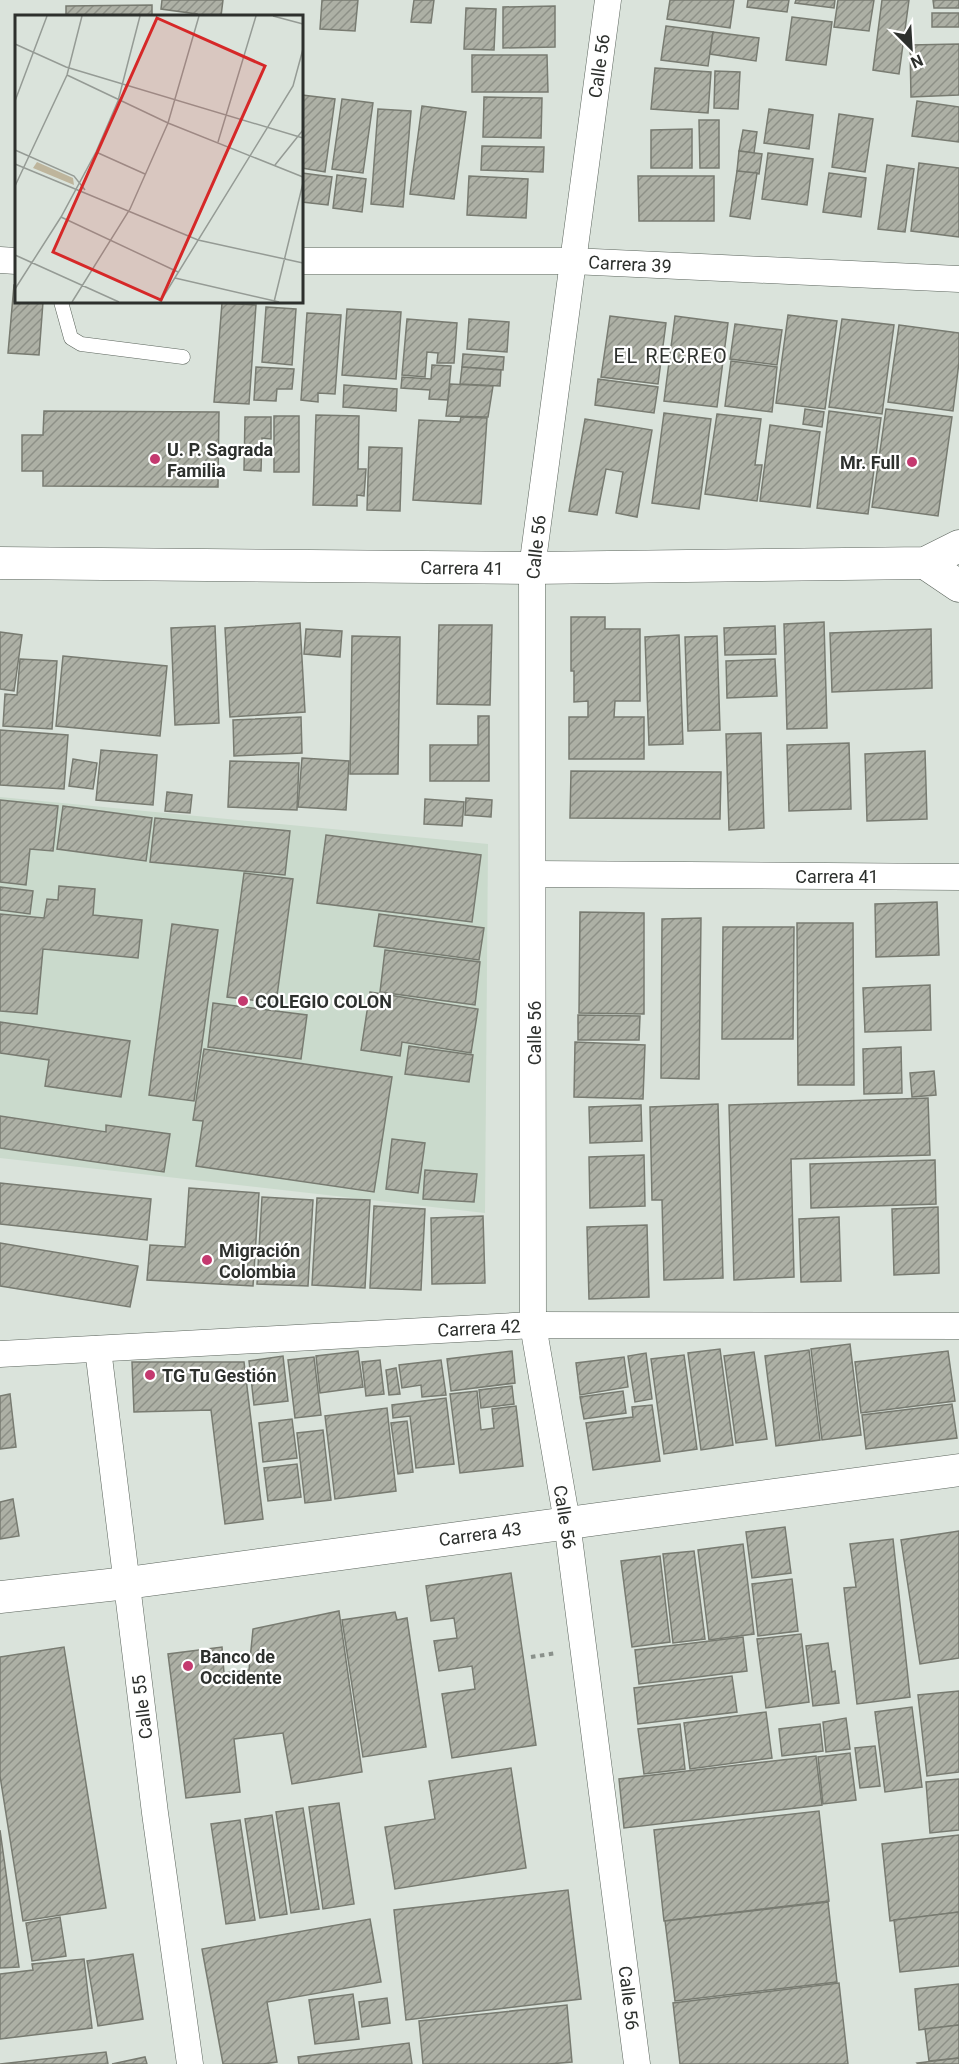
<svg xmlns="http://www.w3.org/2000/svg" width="959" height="2064" font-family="Roboto,sans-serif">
  <defs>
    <pattern id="building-hatch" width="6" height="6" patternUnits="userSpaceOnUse" patternTransform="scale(1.5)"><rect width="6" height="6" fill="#adb0a5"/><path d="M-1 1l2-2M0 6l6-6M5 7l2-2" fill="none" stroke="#8d9087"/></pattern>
  </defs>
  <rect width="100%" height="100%" fill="#dae3db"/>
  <path fill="#cadacc" d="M0 797 488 844 485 1213 0 1158Z"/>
  <g fill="url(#building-hatch)" stroke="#787b71" stroke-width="1.5">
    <path d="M162 0H223L221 16H197V14L161 9Z"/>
    <path d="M322 0H358L355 31 320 29Z"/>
    <path d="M414 0H434L431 23 411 22Z"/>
    <path d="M670 0H734L730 28 667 19Z"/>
    <path d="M748 0H789L787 12 747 7Z"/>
    <path d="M796 0H835L834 8 795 3Z"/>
    <path d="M838 0H874L869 31 834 27Z"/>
    <path d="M882 0H909L899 74 873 70Z"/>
    <path d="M933 0H959V8H934Z"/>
    <path d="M152 5V16H66V6Z"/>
    <path d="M555 6V47L503 48V7Z"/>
    <path d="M466 8 496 9 494 50 464 49Z"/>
    <rect x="932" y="13" width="27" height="14"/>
    <path d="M792 17 832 22 826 65 786 60Z"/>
    <path d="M666 26 713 32 708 66 661 60Z"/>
    <path d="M713 32 759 38 756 61 710 54Z"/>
    <path d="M959 44V95L911 97 910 45Z"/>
    <path d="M472 55H547L548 92H472Z"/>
    <path d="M655 68 711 72 708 113 651 109Z"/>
    <path d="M715 71 740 72 738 109 714 108Z"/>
    <path d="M302 95 335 99 325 172 302 168Z"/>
    <path d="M484 97 542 98 541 138 483 137Z"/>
    <path d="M342 99 373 103 363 173 332 169Z"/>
    <path d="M917 101 959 107V142L912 136Z"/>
    <path d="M422 106 466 112 454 199 410 194Z"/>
    <path d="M378 109 411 111 403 207 371 204Z"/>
    <path d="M769 109 813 115 809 149 764 143Z"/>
    <path d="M839 114 873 119 865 172 832 167Z"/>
    <path d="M699 120H719V168H700Z"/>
    <path d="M692 129V168H651V130Z"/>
    <path d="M743 130 757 132 754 153 739 151Z"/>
    <path d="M482 146 544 147 543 172 481 170Z"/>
    <path d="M739 151 762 154 759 174 737 171Z"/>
    <path d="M768 153 813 159 807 205 762 199Z"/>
    <path d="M919 163 959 168V237L911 231Z"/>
    <path d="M887 165 914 169 905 232 878 229Z"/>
    <path d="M737 171 757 173 750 219 730 216Z"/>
    <path d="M302 173 332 177 328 205 302 202Z"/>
    <path d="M829 173 866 178 861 217 823 212Z"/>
    <path d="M337 175 366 179 362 212 333 208Z"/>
    <path d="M469 176 528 179 526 218 467 215Z"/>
    <path d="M638 176H714V221H639Z"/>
    <path d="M14 285H16V302H43L39 355 8 353Z"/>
    <path d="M222 303 256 305 249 404 214 402Z"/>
    <path d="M266 307 296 309 292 365 262 362Z"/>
    <path d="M347 309 401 312 396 379 342 375Z"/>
    <path d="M307 313 341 315 335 394 318 393V402L301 400Z"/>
    <path d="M788 315 837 321 825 409 776 403Z"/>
    <path d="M610 316 666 323 658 384 601 377Z"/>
    <path d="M675 316 728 323 717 407 664 401Z"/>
    <path d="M407 319 457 323 454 363H437L438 353 427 352 425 377 402 375Z"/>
    <path d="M469 319 509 322 507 352 467 349Z"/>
    <path d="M842 319 894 325 882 414 829 407Z"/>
    <path d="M735 324 782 330 777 365 730 359Z"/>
    <path d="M899 325 959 333V362L953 411 888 402Z"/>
    <path d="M463 354 504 357 503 370 462 367Z"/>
    <path d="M731 361 777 367 772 412 725 406Z"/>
    <path d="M432 365 451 366 448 400 429 399 430 390 401 388 402 377 431 379Z"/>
    <path d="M256 367 294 369 292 389H277L276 401 254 400Z"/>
    <path d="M462 367 501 370 500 386 460 384Z"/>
    <path d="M598 379 658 387 654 413 595 405Z"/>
    <path d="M450 384 493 386 488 417 446 416Z"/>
    <path d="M344 385 397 389 396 411 343 407Z"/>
    <path d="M805 409 824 412 822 427 803 424Z"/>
    <path d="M886 409 952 417 938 516 872 507Z"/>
    <path d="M44 411 219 412 218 487 43 486V471H22V435H43Z"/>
    <path d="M829 411 881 418 868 514 817 508Z"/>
    <path d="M664 413 711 419 699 509 652 503Z"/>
    <path d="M717 414 761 419 755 465H762L757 501 705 494Z"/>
    <path d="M316 415 359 416 358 469H366L364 496 357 495V506L313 505Z"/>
    <rect x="274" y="416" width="25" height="56"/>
    <path d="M245 417H271V439L262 438 261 471 244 470Z"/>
    <path d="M461 417 487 418 481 504 413 500 419 420 460 422Z"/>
    <path d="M585 419 652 430 637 517 616 513 623 472 606 469 597 515 569 511Z"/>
    <path d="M770 425 820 432 810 507 760 501Z"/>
    <path d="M369 447 402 448 400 511 367 510Z"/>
    <path d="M571 617H605V629H640V701H615L614 717H644V759H569V717H588V701L574 702V671H571Z"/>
    <path d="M824 622 827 728 787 729 784 624Z"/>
    <path d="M300 623 305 712 230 717 225 628Z"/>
    <path d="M439 625H492L490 705 437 704Z"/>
    <path d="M215 626 219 723 175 725 171 628Z"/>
    <path d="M775 626 776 654 725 655 724 628Z"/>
    <path d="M306 629 342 631 340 657 304 654Z"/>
    <path d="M931 629 932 688 832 692 830 633Z"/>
    <path d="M0 632 22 635 14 691 0 689Z"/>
    <path d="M679 635 683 744 649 745 645 637Z"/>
    <path d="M352 636 400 637 398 774H350Z"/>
    <path d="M717 636 720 730 688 731 685 637Z"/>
    <path d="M63 656 167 666 160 736 56 726Z"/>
    <path d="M20 659 57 661 52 729 3 726 5 694 17 695Z"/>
    <path d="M775 659 777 696 727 698 726 661Z"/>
    <path d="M478 716H489V781H430V745H478Z"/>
    <path d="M301 717 302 753 234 756 233 720Z"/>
    <path d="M0 730 68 735 64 789 0 785Z"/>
    <path d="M761 733 764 828 729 830 726 734Z"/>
    <path d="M849 743 851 809 789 811 787 745Z"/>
    <path d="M101 750 157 755 153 805 96 800Z"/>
    <path d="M925 751 927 819 867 821 865 754Z"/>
    <path d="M302 758 349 761 346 810 298 807Z"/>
    <path d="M73 759 97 763 93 789 69 786Z"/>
    <path d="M230 761 299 763 297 810 228 807Z"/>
    <path d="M571 771 721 772 720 819 570 818Z"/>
    <path d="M167 792 192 795 190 813 165 811Z"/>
    <path d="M466 798 492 800 491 817 465 815Z"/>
    <path d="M425 799 464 802 462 826 424 824Z"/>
    <path d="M0 800 58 806 53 851 30 849 26 885 0 882Z"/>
    <path d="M63 806 152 818 146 861 57 849Z"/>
    <path d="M155 818 290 831 285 875 150 862Z"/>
    <path d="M326 835 481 855 472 922 317 903Z"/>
    <path d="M244 873 293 879 276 1003 227 997Z"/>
    <path d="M59 886 95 889 93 915 142 920 138 958 43 949 37 1014 0 1011V914L44 918 47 899 58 900Z"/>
    <path d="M0 887 33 891 30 914 0 910Z"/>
    <path d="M937 902 939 955 876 957 875 904Z"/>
    <path d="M580 912 644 913V1014L579 1013Z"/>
    <path d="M379 914 484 928 479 960 374 946Z"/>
    <path d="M701 918 699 1079 661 1078 662 919Z"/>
    <path d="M797 923H853L854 1085H798Z"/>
    <path d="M172 924 218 930 194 1101 149 1095Z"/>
    <path d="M723 927H794L793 1039H722Z"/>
    <path d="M385 950 480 962 475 1005 380 992Z"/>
    <path d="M930 985 931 1030 865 1032 863 988Z"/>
    <path d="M370 992 478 1009 471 1053 402 1042 400 1056 361 1050Z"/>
    <path d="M213 1003 307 1015 301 1059 208 1047Z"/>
    <path d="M578 1015 640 1016 639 1040H578Z"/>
    <path d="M0 1022 130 1041 121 1097 45 1086 49 1060 0 1053Z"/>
    <path d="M575 1042 645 1045 643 1099 574 1097Z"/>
    <path d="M409 1046 473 1055 469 1082 405 1074Z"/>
    <path d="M901 1047 902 1093 864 1094 863 1049Z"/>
    <path d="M204 1049 392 1077 374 1192 196 1166 203 1121 193 1120Z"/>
    <path d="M934 1071 936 1095 912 1097 910 1073Z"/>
    <path d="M928 1098 930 1155 791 1159 794 1277 734 1280 729 1105Z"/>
    <path d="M718 1104 723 1278 664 1280 662 1200H652L650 1107Z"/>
    <path d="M641 1105 642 1141 590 1143 589 1107Z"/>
    <path d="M0 1116 106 1132V1125L170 1134 164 1172 0 1148Z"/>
    <path d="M392 1139 425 1143 418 1193 386 1189Z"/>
    <path d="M644 1155 645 1206 590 1208 589 1157Z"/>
    <path d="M935 1160 936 1204 811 1208 810 1164Z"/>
    <path d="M425 1170 477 1174 474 1202 423 1199Z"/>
    <path d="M0 1183 151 1199 147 1240 0 1224Z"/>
    <path d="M189 1188 259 1193 253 1286 147 1280 150 1245 185 1247Z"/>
    <path d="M262 1197 313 1200 308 1286 257 1284Z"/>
    <path d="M317 1198 370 1200 365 1288 312 1285Z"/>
    <path d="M374 1206 425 1209 421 1290 370 1288Z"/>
    <path d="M938 1207 939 1273 894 1275 892 1209Z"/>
    <path d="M483 1216 485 1283 432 1284 431 1218Z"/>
    <path d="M839 1217 841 1281 801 1282 799 1219Z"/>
    <path d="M647 1225 649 1297 589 1299 587 1227Z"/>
    <path d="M0 1243 138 1266 130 1307 0 1286Z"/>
    <path d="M850 1344 861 1435 822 1440 811 1349Z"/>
    <path d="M720 1349 733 1445 701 1450 688 1353Z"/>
    <path d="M809 1350 820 1440 776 1446 765 1356Z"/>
    <path d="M358 1351 363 1387 320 1393 316 1356Z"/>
    <path d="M512 1351 515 1383 451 1391 447 1359Z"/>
    <path d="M948 1351 955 1401 861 1413 855 1362Z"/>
    <path d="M754 1352 767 1439 736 1443 724 1356Z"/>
    <path d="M646 1353 652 1399 635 1402 628 1356Z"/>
    <path d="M684 1355 697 1449 664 1454 651 1359Z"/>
    <path d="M283 1356 288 1401 254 1405 249 1361Z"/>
    <path d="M314 1357 321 1415 295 1418 288 1360Z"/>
    <path d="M624 1357 628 1387 580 1395 576 1363Z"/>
    <path d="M380 1360 384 1394 366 1396 362 1362Z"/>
    <path d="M441 1360 446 1395 422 1397 421 1385 402 1388 399 1365Z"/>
    <path d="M132 1362H244L263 1519 225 1524 211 1410 134 1412Z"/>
    <path d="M396 1368 400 1394 389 1395 386 1370Z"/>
    <path d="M512 1386 514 1404 481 1408 479 1390Z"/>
    <path d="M477 1391 481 1430 494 1428 492 1409 516 1406 523 1466 460 1473 450 1394Z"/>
    <path d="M623 1391 626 1413 584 1419 580 1397Z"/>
    <path d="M10 1394 16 1447 0 1449V1396Z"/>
    <path d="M446 1398 454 1464 416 1468 410 1416 393 1418 392 1405Z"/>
    <path d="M952 1404 957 1438 866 1449 862 1415Z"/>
    <path d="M652 1405 660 1461 593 1470 586 1423 633 1417 632 1407Z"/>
    <path d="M387 1408 396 1491 335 1499 325 1416Z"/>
    <path d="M292 1419 297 1458 263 1462 259 1423Z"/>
    <path d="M407 1421 413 1472 398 1474 391 1423Z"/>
    <path d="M323 1430 331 1500 305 1503 297 1433Z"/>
    <path d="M297 1464 301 1497 268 1501 264 1468Z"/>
    <path d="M13 1499 19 1536 0 1539V1502Z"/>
    <path d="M785 1527 791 1573 752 1578 746 1532Z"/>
    <path d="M959 1531V1658L920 1664 901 1540Z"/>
    <path d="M893 1539 910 1697 857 1704 844 1588 856 1587 850 1544Z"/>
    <path d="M743 1544 754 1634 709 1640 698 1550Z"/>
    <path d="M694 1551 705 1639 673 1643 663 1554Z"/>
    <path d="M660 1556 670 1642 632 1647 621 1561Z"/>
    <path d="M511 1573 536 1745 452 1758 442 1694 475 1689 472 1666 439 1671 434 1641 457 1638 454 1618 431 1621 426 1586Z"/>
    <path d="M792 1579 798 1631 758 1636 752 1584Z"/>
    <path d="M339 1611 362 1772 292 1784 283 1733 234 1739 240 1792 186 1798 168 1654 222 1647 224 1673 249 1670 253 1629Z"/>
    <path d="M395 1612 397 1620 407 1618 426 1747 363 1757 342 1620Z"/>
    <path d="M801 1634 809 1702 766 1708 757 1639Z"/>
    <path d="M743 1637 747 1671 639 1684 635 1650Z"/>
    <path d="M828 1643 832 1672 835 1671 839 1703 813 1706 806 1646Z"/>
    <path d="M64 1647 106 1908 23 1921 0 1776V1657Z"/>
    <path d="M732 1676 737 1712 638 1724 634 1688Z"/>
    <path d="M959 1691V1772L927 1776 918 1695Z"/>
    <path d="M912 1707 922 1787 885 1792 875 1712Z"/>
    <path d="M766 1712 772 1758 690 1769 684 1723Z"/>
    <path d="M846 1718 850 1749 826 1752 823 1722Z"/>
    <path d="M680 1724 685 1769 644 1774 638 1729Z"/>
    <path d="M820 1724 823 1751 782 1756 779 1729Z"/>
    <path d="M875 1746 880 1786 860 1788 855 1748Z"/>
    <path d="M850 1753 856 1800 823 1804 818 1757Z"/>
    <path d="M816 1756 822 1805 624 1828 619 1779Z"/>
    <path d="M511 1768 526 1868 395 1889 385 1827 435 1819 429 1781Z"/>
    <path d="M959 1779V1830L930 1833 926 1782Z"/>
    <path d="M339 1803 354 1904 323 1909 309 1807Z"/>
    <path d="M303 1808 319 1909 291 1913 276 1812Z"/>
    <path d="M819 1811 829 1901 664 1921 654 1830Z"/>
    <path d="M272 1815 287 1914 260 1918 245 1819Z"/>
    <path d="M240 1820 255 1920 226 1924 211 1824Z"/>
    <path d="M0 1830 19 1967 0 1968Z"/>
    <path d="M959 1835V1912L890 1921 882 1844Z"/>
    <path d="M568 1890 581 1999 406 2020 394 1910Z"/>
    <path d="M828 1902 837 1982 675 2001 665 1921Z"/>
    <path d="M959 1912V1966L900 1972 894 1920Z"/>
    <path d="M60 1917 66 1956 32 1961 26 1923Z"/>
    <path d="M370 1919 381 1982 267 2002 277 2062 263 2064H223L202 1949Z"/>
    <path d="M133 1954 143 2019 98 2026 87 1961Z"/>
    <path d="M84 1959 92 2028 0 2039V1974L33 1970 32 1964Z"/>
    <path d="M839 1983 848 2064H680L673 2003Z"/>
    <path d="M959 1984V2025L919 2030 915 1989Z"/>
    <path d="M353 1994 359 2039 315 2044 309 2000Z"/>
    <path d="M387 1998 390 2023 362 2027 359 2002Z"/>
    <path d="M567 2005 572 2062 549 2064H423L419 2021Z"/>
    <path d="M959 2025V2058L929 2061 925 2029Z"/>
    <path d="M409 2043 412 2064H299L298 2057Z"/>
    <path d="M106 2052 108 2064H0Z"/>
    <path d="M145 2057 147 2064H112Z"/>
    <path d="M959 2058V2064H918L917 2063Z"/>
  </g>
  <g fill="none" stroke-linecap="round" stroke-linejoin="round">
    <defs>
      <path id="service" d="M61 302 71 338 81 344 183 357"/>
      <g id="minor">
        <path d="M608 0 532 568 533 1325 567 1522 637 2064"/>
        <path d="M0 260 16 261"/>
        <path d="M302 261H572L959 279"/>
        <path d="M534 874 959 877"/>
        <path d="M98 1349 155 1813 190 2064"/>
        <path d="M0 1354 533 1325 959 1326"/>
      </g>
      <g id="tertiary">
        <path d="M0 563 532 568 925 563 959 546"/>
        <path d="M925 563 959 586"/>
        <path d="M0 1597 127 1583 959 1470"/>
      </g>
    </defs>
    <use href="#service" stroke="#5c655d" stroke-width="15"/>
    <use href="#minor" stroke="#5c655d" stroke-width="27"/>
    <use href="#tertiary" stroke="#5c655d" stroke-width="33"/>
    <path stroke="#8a918b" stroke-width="4" stroke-dasharray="4.5 4.5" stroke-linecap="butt" d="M531 1657 557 1653"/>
    <use href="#service" stroke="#fff" stroke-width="14"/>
    <use href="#minor" stroke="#fff" stroke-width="26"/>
    <use href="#tertiary" stroke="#fff" stroke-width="32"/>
  </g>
  <g fill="#c4396f" stroke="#fff" stroke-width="2">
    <circle cx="155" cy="459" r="6"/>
    <circle cx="912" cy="462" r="6"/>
    <circle cx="243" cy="1001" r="6"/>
    <circle cx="207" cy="1260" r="6"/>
    <circle cx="150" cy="1375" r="6"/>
    <circle cx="188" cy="1666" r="6"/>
  </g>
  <g text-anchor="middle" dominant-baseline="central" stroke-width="4.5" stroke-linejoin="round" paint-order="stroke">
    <g font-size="18" fill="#2d302d" stroke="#fff">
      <text transform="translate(599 66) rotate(-82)">Calle 56</text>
      <text transform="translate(630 264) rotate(3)">Carrera 39</text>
      <text transform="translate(536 547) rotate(-84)">Calle 56</text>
      <text transform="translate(462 568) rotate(1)">Carrera 41</text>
      <text x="837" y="876">Carrera 41</text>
      <text transform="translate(534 1033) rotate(-90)">Calle 56</text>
      <text transform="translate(479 1328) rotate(-3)">Carrera 42</text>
      <text transform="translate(565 1517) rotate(81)">Calle 56</text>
      <text transform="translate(480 1534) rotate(-8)">Carrera 43</text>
      <text transform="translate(142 1707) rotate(-97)">Calle 55</text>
      <text transform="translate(629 1998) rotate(83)">Calle 56</text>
    </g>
    <g font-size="18" font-weight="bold" fill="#2d302d" stroke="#fff" text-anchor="start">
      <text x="167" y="449">U. P. Sagrada<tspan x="167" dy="21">Familia</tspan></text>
      <text x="900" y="462" text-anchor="end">Mr. Full</text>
      <text x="255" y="1001">COLEGIO COLON</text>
      <text x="219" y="1250">Migración<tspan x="219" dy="21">Colombia</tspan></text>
      <text x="162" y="1375">TG Tu Gestión</text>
      <text x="200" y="1656">Banco de<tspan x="200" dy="21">Occidente</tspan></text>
    </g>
    <g font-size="20" letter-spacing="1.5" fill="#2d302d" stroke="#fff">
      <text x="671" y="356">EL RECREO</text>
    </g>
  </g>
  <g transform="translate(15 15)">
    <rect width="288" height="288" fill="#dae3db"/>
    <path d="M22 147 58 163 59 170 18 153Z" fill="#beb59c"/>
    <path fill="none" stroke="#959b95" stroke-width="1.5" d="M258 1 288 9M0 29 51 52 288 123M52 60 153 108 288 162M0 86 32 1M203 127 241 1M0 135 59 161 70 175M81 137 130 159M0 149 183 225 288 248M260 150 288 115M0 171 52 60 67 1M46 202 163 257M0 240 104 287M160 263 264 287M0 274 46 202 81 137 103 86 125 1M57 287 115 194 153 108 184 1M145 287 278 71 288 34M259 287 288 168"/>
    <path fill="#d62828" fill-opacity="0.15" stroke="#d62828" stroke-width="3" d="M142 3 250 51 146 285 38 237Z"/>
    <rect width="288" height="288" fill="none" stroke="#2d302d" stroke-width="3"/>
  </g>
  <g transform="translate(911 48) rotate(156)" stroke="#ffffff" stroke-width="4.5" paint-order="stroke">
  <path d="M0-4.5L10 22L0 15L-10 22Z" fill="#2d302d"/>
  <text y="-9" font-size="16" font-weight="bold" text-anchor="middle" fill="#2d302d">N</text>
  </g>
</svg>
